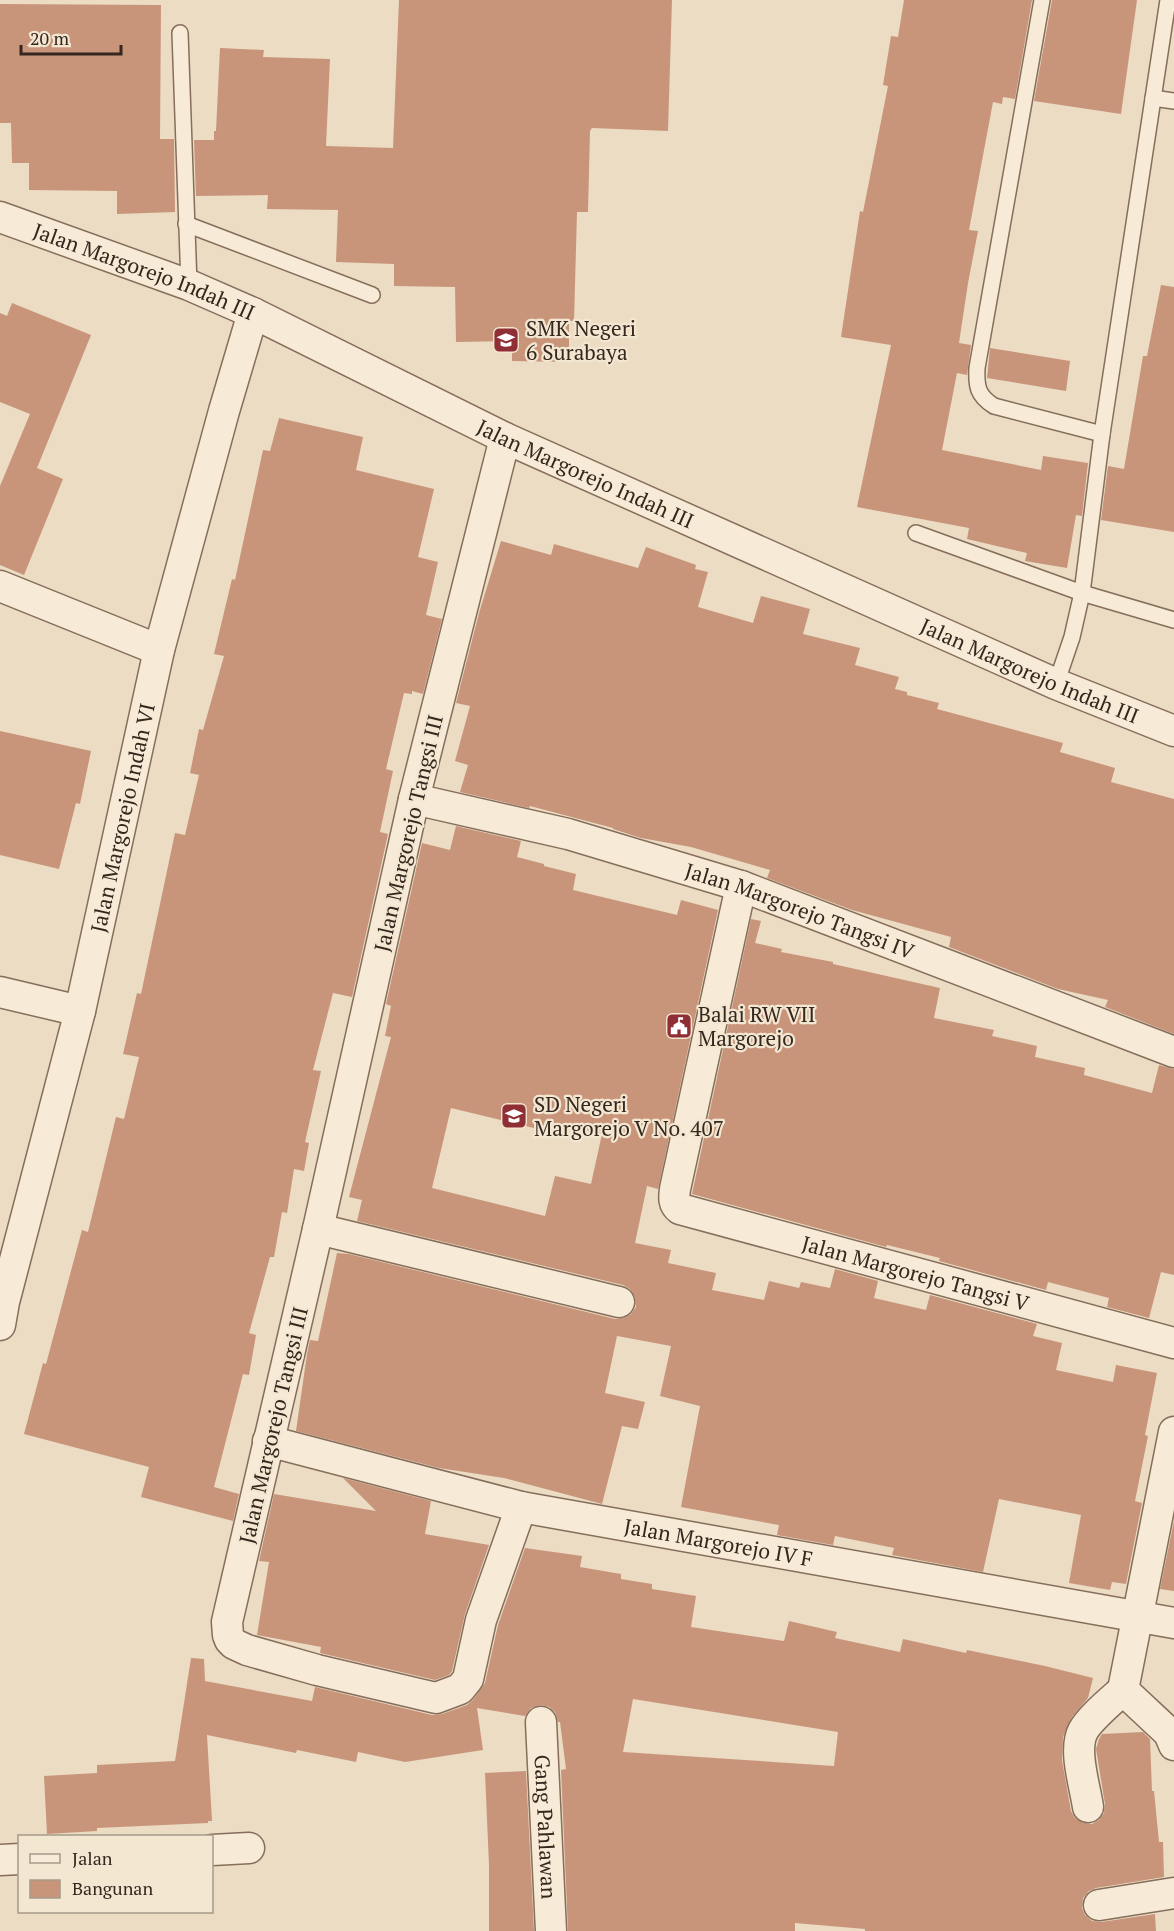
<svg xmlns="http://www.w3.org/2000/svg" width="1174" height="1931" font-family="'PT Serif',serif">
  <rect width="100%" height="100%" fill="#ebdcc3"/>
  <g fill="#c8957b" fill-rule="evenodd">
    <path d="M399 0H672L668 131 592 128 590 131 588 212H577L574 321H569V362L512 361V341L456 342 455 287 394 286V264L336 262 338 210 267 209 268 195 196 196 194 140H214V131H216L220 48 264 50 263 57 330 59 326 146 393 148Z"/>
    <path d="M904 0H1032L1015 99 1003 97 1002 104 993 102 969 230 978 231 968 283 959 343 971 345 967 375 957 373 942 450 1041 470 1043 456 1088 463 1082 516 1076 515 1067 568 1025 561 1027 553 967 539 969 528 857 507 891 345 841 337 860 211 863 212 888 86 883 85 891 36 898 37Z"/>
    <path d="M1052 0H1137L1121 114 1034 101Z"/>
    <path d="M0 4 161 5 160 139H174L175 212 117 214V191L29 190V163H12L11 123H0Z"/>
    <path d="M1161 285 1174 287V532L1101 520 1108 466 1124 469 1143 356H1147Z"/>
    <path d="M12 303 91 335 37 468 63 479 24 575 0 565V486L30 414 0 402V313L7 316Z"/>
    <path d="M990 348 1070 361 1066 391 987 378Z"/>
    <path d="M279 418 363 437 356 470 434 489 418 557 438 562 426 615 442 619 423 694 412 691V694L404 693 386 769 393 771 380 832 388 834 352 997 333 993 313 1070 321 1071 305 1142 309 1143 304 1171 294 1169 287 1213 282 1212 274 1257H270L249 1333 256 1335 249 1375 243 1374 214 1487 239 1494 233 1521 141 1497 149 1467 24 1434 43 1363 46 1364 82 1230 88 1232 116 1117 124 1119 139 1057 123 1054 137 993 141 994 175 833 185 835 199 775 190 773 199 729 203 730 224 656 214 654 232 579 235 580 263 450 270 451Z"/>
    <path d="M501 541 551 555 554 544 638 568 646 547 696 565 695 569 708 572 698 607 753 623 761 596 810 609 803 634 860 648 855 665 899 677 895 689 907 692V695L939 703 937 709 1063 743 1060 752 1115 768 1111 782 1174 799V1034L1105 1007 1108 1000 1058 989 949 947 951 937 852 910 767 878 770 870 691 847 641 838 613 829V828L530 806 529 808 460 792 468 765 455 761 470 706 456 703 479 613Z"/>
    <path d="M0 731 91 751 80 804 76 803 59 869 0 855Z"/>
    <path d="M456 826 521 841 517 857 544 864V866L576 874 573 890 677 915 681 900 718 910 658 1189 647 1186 635 1243 671 1250 668 1263 716 1273 712 1290 764 1300 769 1281 799 1288 801 1282 830 1288 835 1269 878 1281 874 1298 926 1310 930 1295 1037 1324 1033 1336 1062 1343 1056 1370 1113 1382 1116 1365 1157 1373 1145 1435 1148 1436 1135 1501 1142 1503 1126 1584 1112 1582 1110 1590 1069 1583 1081 1515 999 1499 983 1572 892 1555 894 1548 835 1536 833 1545 777 1535 779 1525 681 1507 700 1406 660 1396 671 1346 617 1336 605 1393 645 1402 638 1429 622 1426 602 1504 504 1478 439 1468 296 1431 307 1354 310 1340 318 1341 337 1253 349 1254 615 1319 624 1318 631 1314 636 1307 635 1297 630 1289 623 1285 357 1221 362 1200 349 1197 391 1037 385 1036 391 1006 386 1004 422 843 450 850ZM451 1108 542 1130 545 1121 602 1134 591 1184 555 1176 545 1216 432 1188Z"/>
    <path d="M751 919 761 921 755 943 782 949 781 952 833 962V964L940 988 934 1018 994 1030 992 1036 1037 1046 1035 1057 1085 1068 1084 1075 1152 1093 1159 1065 1174 1069V1275L1161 1272 1149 1318 1107 1307 1109 1298 1048 1282 1046 1290 939 1261 940 1258 887 1245 886 1247 692 1194Z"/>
    <path d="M343 1478 431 1501 425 1534 489 1545 465 1614 452 1671 449 1675 435 1680 320 1653 321 1647 257 1635 269 1562 259 1561 274 1494 376 1511Z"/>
    <path d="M1174 1521V1591L1160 1589Z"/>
    <path d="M525 1548 582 1556 580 1567 621 1574V1579L652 1584V1589L696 1596 691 1627 784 1641 789 1621 837 1632 835 1638 900 1652 903 1639 966 1653 967 1650 1045 1666 1093 1678 1088 1698 1072 1717 1063 1737 1062 1760 1071 1811 1075 1818 1083 1823 1092 1824 1099 1820 1104 1813 1105 1804 1096 1749 1099 1739 1102 1734 1143 1732 1150 1739 1152 1791H1154L1159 1842H1163L1164 1877 1096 1888 1089 1891 1083 1898 1082 1908 1085 1915 1092 1921 1101 1922 1155 1914 1156 1931H865V1929L795 1923V1931H568L561 1770 566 1769 560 1722H558L555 1712 549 1707 541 1705 531 1708 525 1716 477 1708 483 1750 405 1762 358 1752 356 1762 297 1750 296 1753 207 1735 212 1821H208V1823L97 1828V1831L47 1834 44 1776 97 1773V1765L175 1761 191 1658 204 1659 205 1681 312 1701 315 1687 432 1715 442 1714 467 1705 473 1700 485 1683 498 1625ZM633 1699 838 1732 834 1766 623 1752Z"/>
    <path d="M526 1771 534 1931H489V1865L485 1773Z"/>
  </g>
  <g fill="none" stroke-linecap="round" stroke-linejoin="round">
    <defs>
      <g id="service">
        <path d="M1042 0 977 368C976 387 978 396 994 406L1102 434"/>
        <path d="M180 33 189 285"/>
        <path d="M1153 98 1174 101"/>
        <path d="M186 224 372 295"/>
        <path d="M916 533 1082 593 1174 620"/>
        <path d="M1056 684 1072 637 1082 593 1102 434 1168 0"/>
      </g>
      <g id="minor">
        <path id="s1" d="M0 217 189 285 253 313 505 438 1056 684 1174 731"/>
        <path d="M505 438 414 799 318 1229 227 1622 228 1635 230 1640 234 1644 247 1650 317 1670 436 1698 460 1689 468 1679 481 1620 521 1507"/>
        <path d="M0 586 159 650"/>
        <path id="s2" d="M414 799 568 834 741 886 1174 1052"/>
        <path id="s3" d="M741 886 675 1189C674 1197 673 1204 680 1209L1174 1343"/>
        <path d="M0 992 80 1011"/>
        <path d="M318 1229 619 1302"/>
        <path id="s4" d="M0 1325 4 1302 80 1011 159 650 224 411 253 313"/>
        <path d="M1174 1432 1123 1690 1169 1733 1174 1745"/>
        <path id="s5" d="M268 1441 521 1507 1174 1623"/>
        <path id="s6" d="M541 1722 551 1931"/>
        <path d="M1088 1807C1085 1786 1073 1750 1083 1731 1090 1718 1112 1700 1123 1690"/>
        <path d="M212 1850 249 1848"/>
        <path d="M0 1860 20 1859"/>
        <path d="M1099 1905 1174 1893"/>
      </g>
    </defs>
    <use href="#service" stroke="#856e5b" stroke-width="18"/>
    <use href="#minor" stroke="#856e5b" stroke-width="33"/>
    <use href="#service" stroke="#f7ead6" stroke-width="15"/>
    <use href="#minor" stroke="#f7ead6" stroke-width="30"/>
  </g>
  <defs>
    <symbol id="school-square" viewBox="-11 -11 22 22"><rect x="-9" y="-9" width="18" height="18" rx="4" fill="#902e36" stroke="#f3e7d2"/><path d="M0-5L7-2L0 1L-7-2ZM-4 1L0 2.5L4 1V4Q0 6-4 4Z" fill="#fff"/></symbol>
    <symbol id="civic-square" viewBox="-11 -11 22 22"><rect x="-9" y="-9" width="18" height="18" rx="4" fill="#902e36" stroke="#f3e7d2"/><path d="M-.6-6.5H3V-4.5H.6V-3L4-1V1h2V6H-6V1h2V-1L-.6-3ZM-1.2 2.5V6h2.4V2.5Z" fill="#fff"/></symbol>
  </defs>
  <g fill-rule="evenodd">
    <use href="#school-square" x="491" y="325" width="30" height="30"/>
    <use href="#civic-square" x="664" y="1011" width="30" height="30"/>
    <use href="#school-square" x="499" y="1101" width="30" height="30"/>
  </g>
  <g text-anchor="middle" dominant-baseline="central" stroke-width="4.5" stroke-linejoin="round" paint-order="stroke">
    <g font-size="21" fill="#35271e" stroke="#f3e7d2">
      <text stroke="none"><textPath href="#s1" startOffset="154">Jalan Margorejo Indah III</textPath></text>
      <text stroke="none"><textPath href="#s1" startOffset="640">Jalan Margorejo Indah III</textPath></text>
      <text stroke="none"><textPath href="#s1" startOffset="1126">Jalan Margorejo Indah III</textPath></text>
      <text stroke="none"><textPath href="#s4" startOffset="522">Jalan Margorejo Indah VI</textPath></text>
      <text transform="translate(408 833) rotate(-77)">Jalan Margorejo Tangsi III</text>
      <text stroke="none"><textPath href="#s2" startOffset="402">Jalan Margorejo Tangsi IV</textPath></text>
      <text stroke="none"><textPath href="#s3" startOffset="576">Jalan Margorejo Tangsi V</textPath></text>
      <text transform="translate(273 1425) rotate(-77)">Jalan Margorejo Tangsi III</text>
      <text stroke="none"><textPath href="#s5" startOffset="462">Jalan Margorejo IV F</textPath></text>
      <text stroke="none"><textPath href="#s6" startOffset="105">Gang Pahlawan</textPath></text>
    </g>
    <g font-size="21" fill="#35271e" stroke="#f3e7d2" text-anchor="start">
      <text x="526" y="328">SMK Negeri<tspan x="526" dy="24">6 Surabaya</tspan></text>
      <text x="698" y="1014">Balai RW VII<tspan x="698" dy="24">Margorejo</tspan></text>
      <text x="534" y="1104">SD Negeri<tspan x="534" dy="24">Margorejo V No. 407</tspan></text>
    </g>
  </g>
  <rect x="18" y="1835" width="195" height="78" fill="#f3e7d2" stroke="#a79a8a" stroke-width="1.5"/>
  <rect x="30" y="1854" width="30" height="9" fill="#f7ead6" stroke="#a79a8a" stroke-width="1.5"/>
  <text x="72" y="1865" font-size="18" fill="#35271e">Jalan</text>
  <rect x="30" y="1880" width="30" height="18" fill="#c8957b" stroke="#a79a8a" stroke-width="1.5"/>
  <text x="72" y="1895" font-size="18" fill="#35271e">Bangunan</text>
  <path d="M21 45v9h100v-9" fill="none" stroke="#35271e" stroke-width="3"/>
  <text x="30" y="45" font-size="18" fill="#35271e" stroke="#f3e7d2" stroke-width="4.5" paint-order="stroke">20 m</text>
</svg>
